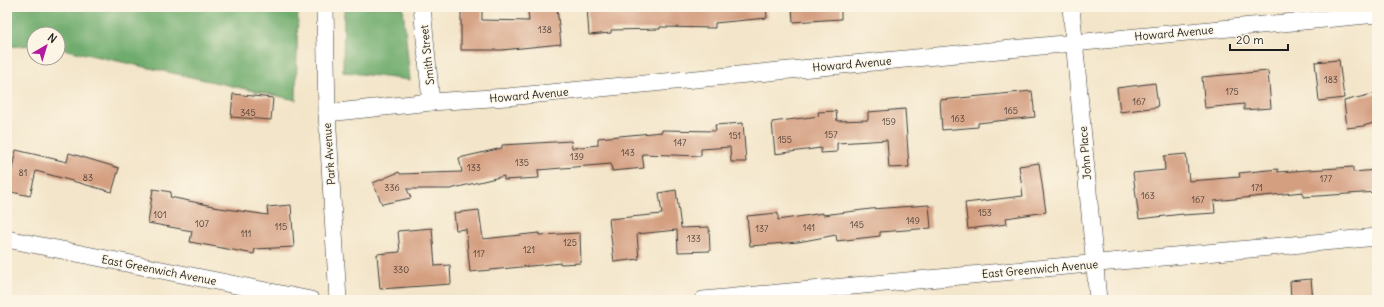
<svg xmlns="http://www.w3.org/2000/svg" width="1384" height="307" font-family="Delius,sans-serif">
  <rect width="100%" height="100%" fill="#fcf5e5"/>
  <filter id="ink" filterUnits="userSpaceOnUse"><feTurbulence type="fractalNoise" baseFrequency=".025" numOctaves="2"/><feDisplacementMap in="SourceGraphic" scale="8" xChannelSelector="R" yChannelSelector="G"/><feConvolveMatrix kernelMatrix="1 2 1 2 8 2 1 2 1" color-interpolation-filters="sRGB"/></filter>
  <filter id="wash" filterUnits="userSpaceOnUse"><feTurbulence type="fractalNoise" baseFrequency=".012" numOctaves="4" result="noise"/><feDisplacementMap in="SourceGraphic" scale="16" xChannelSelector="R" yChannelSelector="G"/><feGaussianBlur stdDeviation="0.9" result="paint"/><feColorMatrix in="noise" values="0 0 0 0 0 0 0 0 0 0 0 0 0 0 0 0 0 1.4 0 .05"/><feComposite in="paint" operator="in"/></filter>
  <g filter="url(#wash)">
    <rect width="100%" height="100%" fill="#f3e5c9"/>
    <g fill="#6fac6d" stroke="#466444">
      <path d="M7 7H298L296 100 58 48V34H34V45L7 47Z"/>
      <path d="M344 7H403L410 80 343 72Z"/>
    </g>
    <g id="blocks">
      <g fill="#d49e80">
        <path d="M461 7H482V20L529 21 528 11 557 8 561 44 502 50H461Z"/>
        <path d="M587 7H766L767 18 715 23V28L660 27V29L611 30V33L589 35Z"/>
        <path d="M792 7H841V19L793 22Z"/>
        <path d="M1339 60 1344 98 1319 101 1315 62Z"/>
        <path d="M1268 71 1271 108 1244 110V104L1205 108 1202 77Z"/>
        <path d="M1155 83 1158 107 1120 112 1117 88Z"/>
        <path d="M1032 91 1035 117 978 123V127L942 130 940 100Z"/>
        <path d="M1377 93V122L1363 126 1347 128 1344 101Z"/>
        <path d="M233 94 273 98 271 120 231 117Z"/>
        <path d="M905 109 909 167 889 168 887 140 837 143V152L821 153V148L775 154 772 122 819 116 818 112 836 111 837 121 868 120V112Z"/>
        <path d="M743 123 746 162H731L730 147 701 149V156L642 154 644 168 612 171 611 164 538 170 539 178 504 180V176L450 189H407L411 198 382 204 373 183 399 172 400 174 462 172 459 158 502 148V145L571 141 572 148 598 145V138L662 132V130L716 131 715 125Z"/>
        <path d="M16 150 67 162 69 153 119 168 112 192 36 171 30 196 7 191Z"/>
        <path d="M1186 154 1189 181 1240 177 1239 173 1278 169V172L1353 167V172L1377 170V192L1303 197V192L1214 201 1215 213 1183 215V214L1139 219 1133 173 1165 170 1164 156Z"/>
        <path d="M1039 163 1046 212 1006 218 1007 224 968 229 965 203 1023 196 1019 166Z"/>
        <path d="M153 189 171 192 170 197 213 206V207L268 215 267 207 291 205 294 247 255 249 254 254 190 242 192 231 148 223Z"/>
        <path d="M676 190 681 228 709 227 710 251 678 252 677 230 637 234 639 259 614 262 609 219 662 214 659 193Z"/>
        <path d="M929 205 931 228 880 232V236L837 241 836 235 798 242 750 246 747 216 778 213V220L823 213V215L871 209Z"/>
        <path d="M479 210 483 239 539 233V235L580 233 581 263 561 264V263L470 272 466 229 456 230 454 213Z"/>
        <path d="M432 228 435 266 450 265 451 284 380 289 377 254 400 252 398 231Z"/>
        <path d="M1311 279 1313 300H1291L1290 281Z"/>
      </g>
    </g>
  </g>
  <g filter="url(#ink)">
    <use href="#blocks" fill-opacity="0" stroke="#3c3a36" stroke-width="1"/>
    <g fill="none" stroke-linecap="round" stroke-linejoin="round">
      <defs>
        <g id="street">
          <path d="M325 7 327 113 338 300"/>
          <path d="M422 7 431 102"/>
          <path d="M1071 7 1098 300"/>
          <path d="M327 113 431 102 507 97 1377 14"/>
          <path d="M7 239 311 300"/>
          <path d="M703 300 1377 237"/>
        </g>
      </defs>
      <use href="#street" stroke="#3c3a36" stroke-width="18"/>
      <use href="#street" stroke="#fff" stroke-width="17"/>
    </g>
  </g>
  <g text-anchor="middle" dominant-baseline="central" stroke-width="3" stroke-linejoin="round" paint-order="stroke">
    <g font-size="9" fill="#4a3c35">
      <text x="545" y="29">138</text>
      <text x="1331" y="79">183</text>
      <text x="1232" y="91">175</text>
      <text x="1139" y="101">167</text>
      <text x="1011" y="110">165</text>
      <text x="248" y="112">345</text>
      <text x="958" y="118">163</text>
      <text x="889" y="121">159</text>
      <text x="831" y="134">157</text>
      <text x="735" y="135">151</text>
      <text x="785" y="139">155</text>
      <text x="680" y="142">147</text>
      <text x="628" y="152">143</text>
      <text x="577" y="156">139</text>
      <text x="522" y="162">135</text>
      <text x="474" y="167">133</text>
      <text x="23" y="172">81</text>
      <text x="88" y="177">83</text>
      <text x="1326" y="178">177</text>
      <text x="392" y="187">336</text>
      <text x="1257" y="187">171</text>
      <text x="1148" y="195">163</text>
      <text x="1198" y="199">167</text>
      <text x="985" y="212">153</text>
      <text x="160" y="214">101</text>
      <text x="913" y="220">149</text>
      <text x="202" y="223">107</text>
      <text x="857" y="224">145</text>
      <text x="281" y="226">115</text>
      <text x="809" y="227">141</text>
      <text x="762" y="228">137</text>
      <text x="246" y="233">111</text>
      <text x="694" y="238">133</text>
      <text x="570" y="242">125</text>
      <text x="529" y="249">121</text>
      <text x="479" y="253">117</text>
      <text x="401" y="269">330</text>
    </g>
    <g font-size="11" fill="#1c1c1c" stroke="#fcf5e5">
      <text transform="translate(1174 33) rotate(-5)">Howard Avenue</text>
      <text transform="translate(427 55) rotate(-96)">Smith Street</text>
      <text transform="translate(852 64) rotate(-5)">Howard Avenue</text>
      <text transform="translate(529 95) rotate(-5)">Howard Avenue</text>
      <text transform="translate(1085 153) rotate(-95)">John Place</text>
      <text transform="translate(329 154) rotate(-94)">Park Avenue</text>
      <text transform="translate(1040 269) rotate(-5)">East Greenwich Avenue</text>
      <text transform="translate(159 270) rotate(11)">East Greenwich Avenue</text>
    </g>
  </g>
  <rect width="1384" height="307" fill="none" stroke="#fcf5e5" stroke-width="24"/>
  <g transform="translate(46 46) rotate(38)"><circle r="19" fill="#fcf5e5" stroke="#a29e95"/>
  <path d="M0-3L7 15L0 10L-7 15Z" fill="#b5179e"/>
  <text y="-6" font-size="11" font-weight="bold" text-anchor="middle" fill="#1c1c1c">N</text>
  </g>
  <path d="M1230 44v6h58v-6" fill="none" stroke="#1c1c1c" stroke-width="2"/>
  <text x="1236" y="44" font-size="12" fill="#1c1c1c" stroke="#fcf5e5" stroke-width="3" paint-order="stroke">20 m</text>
</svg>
